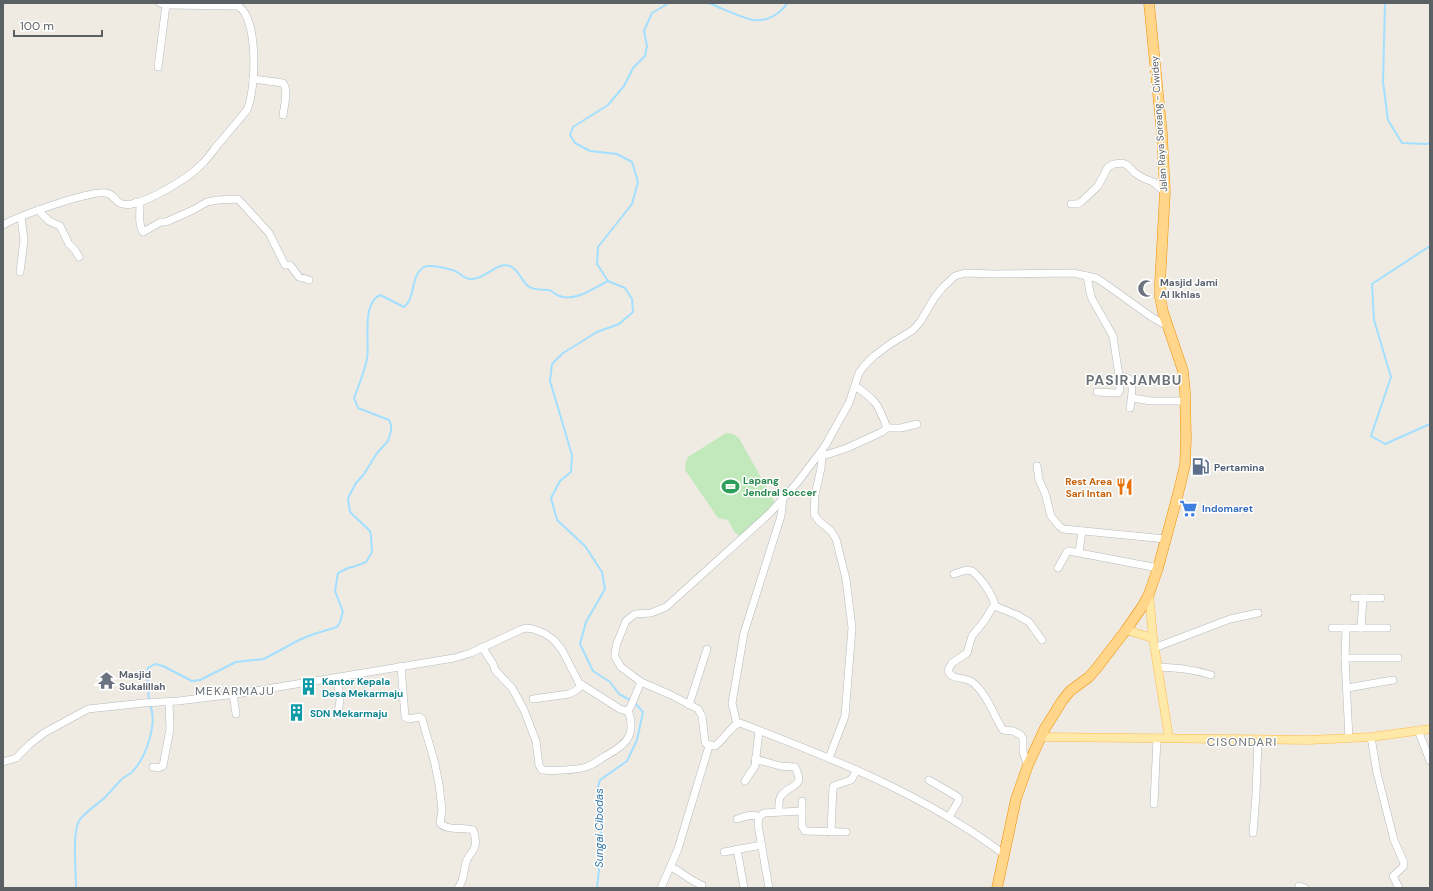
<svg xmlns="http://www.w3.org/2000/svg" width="1433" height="891" font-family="'DM Sans',sans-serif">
  <rect width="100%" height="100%" fill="#efebe2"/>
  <path fill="#c1e9bc" d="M726 433 733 434 739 438 774 501 773 507 740 536 735 533 728 520 718 518 685 470 686 461 688 457Z"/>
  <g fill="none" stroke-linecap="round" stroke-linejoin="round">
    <g stroke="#a3dfff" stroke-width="2">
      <path d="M708 3C722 8 739 17 753 20 766 22 781 14 787 3"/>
      <path d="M1385 3 1383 82 1388 120 1402 143 1426 144 1430 143"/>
      <path d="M1430 246 1372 284 1374 320 1391 377 1371 436 1385 444 1430 424"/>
      <path d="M630 700 619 694 610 682 593 671 580 644 586 622 605 589 602 572 585 546 557 520 551 498 560 481 571 472 572 455 550 381 552 364 563 353 597 332 619 324 633 312 632 299 625 288 608 281 597 264 598 247 632 204 638 182 632 162 617 154 590 151 575 143 570 135 573 127 608 105 624 86 633 68 645 56 647 46 644 31 652 13 669 3"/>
      <path d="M149 701 147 674 148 668 155 664 163 666 192 681 200 680 236 662 264 659 299 640 311 635 337 627 340 622 343 612 335 591 338 573 348 568 356 566 366 562 372 552 371 536 370 531 350 512 348 498 356 483 364 474 377 453 388 441 391 431V425L389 420 358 408 354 398C359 385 364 373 367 359 370 342 361 304 380 295L404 307C416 298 410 275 424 267 431 264 451 269 457 272 462 275 465 279 471 279 485 280 497 261 510 266 519 270 521 280 528 286 534 291 542 289 549 290 553 291 556 295 559 296 576 302 594 288 608 281"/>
      <path d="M76 888C76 872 72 833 79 821 83 814 96 805 102 800 109 794 114 787 121 780 124 776 130 775 133 771 146 757 158 723 150 705"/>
      <path d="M597 888 601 852V817L597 791 600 780 627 761 637 740 643 712 634 702"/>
    </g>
    <defs>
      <g id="minor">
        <path d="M158 67 166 5"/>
        <path d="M253 79 283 83C289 90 284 106 283 115"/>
        <path d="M136 202 140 205C140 214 138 224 143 232L161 222H166L193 210 207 202 218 200 238 199 269 233 285 265H290L299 277 309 280"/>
        <path d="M1071 204H1077L1081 202 1098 186 1108 167 1114 164 1122 163 1127 165 1135 173 1143 178 1153 182 1165 192"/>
        <path d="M38 210 49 221 60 226 69 244 75 250 79 257"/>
        <path d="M3 225C18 216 91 190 106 193 118 195 113 207 132 204 152 200 189 178 203 163 210 156 215 147 222 140 230 130 239 120 247 110 256 90 259 19 238 6L168 5 160 3"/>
        <path d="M20 272 24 240 21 217"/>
        <path d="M1087 276 1090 292 1092 299 1113 336 1119 376C1122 377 1127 377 1129 379 1134 383 1131 402 1130 408"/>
        <path d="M855 386C877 401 878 404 887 428"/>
        <path d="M1097 392 1118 393 1120 390 1119 376"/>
        <path d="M1132 398 1151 401H1186"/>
        <path d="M819 456 829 454 847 448 882 432 887 428H901L917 424"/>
        <path d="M822 457 821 468 815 495 814 514 819 521 831 531 836 539 846 579 852 628 845 716 829 758"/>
        <path d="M1037 466 1039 480 1045 493 1051 516 1059 526 1063 529 1166 539"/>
        <path d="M1079 552 1082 531"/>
        <path d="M1058 568 1067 552 1069 551 1158 568"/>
        <path d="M954 574 966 570 972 571C981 578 993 595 995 606"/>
        <path d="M1354 598H1381"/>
        <path d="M1332 628H1387"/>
        <path d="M1346 628 1345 658 1349 739"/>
        <path d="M1361 628 1363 598"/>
        <path d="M482 647 493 664 495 670 512 688 524 710 536 741 539 765 542 770C552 771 576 770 586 767 592 765 597 762 602 758 623 746 638 738 628 710"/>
        <path d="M1154 648 1230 619 1258 613"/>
        <path d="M1345 658H1398"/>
        <path d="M401 666 405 717 409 719 419 717 422 719 434 760 439 784 442 810 440 823C447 831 462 827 473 830 475 834 476 842 475 846 474 851 469 855 467 860 463 869 465 880 458 888"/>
        <path d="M1158 667C1177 668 1193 669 1211 675"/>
        <path d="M337 678 340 700 338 713"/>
        <path d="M1347 688 1393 680"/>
        <path d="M233 694 236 714"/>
        <path d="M533 699 569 694 575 691 582 685"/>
        <path d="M689 705 707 649"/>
        <path d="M737 724 732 703 744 633 781 516 783 498"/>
        <path d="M1418 730 1430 761"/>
        <path d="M1371 737 1377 773 1394 840 1404 863 1403 867 1393 876 1399 888"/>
        <path d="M755 759 780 766 795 767C806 789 790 783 781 796 778 800 779 807 779 812"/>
        <path d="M3 762 16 758 30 744 44 733 88 709 144 703 178 701 236 694 454 658 471 653 520 630 525 628 533 629 544 633 554 640 562 650 579 683 620 709 626 711 630 708 641 682"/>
        <path d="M1028 765 1023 752V739L1021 735 1013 731 1003 730C994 716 986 692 972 682 964 676 951 681 948 670L952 663 967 653 972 636 985 620 992 608 995 606 1017 615 1029 622 1042 640"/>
        <path d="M153 767 158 768 163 766 170 729 169 702"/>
        <path d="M929 780 958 797 959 800 949 817"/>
        <path d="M745 781 755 766 759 731"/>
        <path d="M802 801V826L805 831 846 832"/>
        <path d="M1154 804 1157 738"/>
        <path d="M737 819C744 817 752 813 759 817"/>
        <path d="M831 832 833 787 836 785 851 780 857 770"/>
        <path d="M1253 833 1256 795 1258 739"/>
        <path d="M737 849 744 888"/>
        <path d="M724 852 762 845"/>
        <path d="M1005 855C926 795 832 758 740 723 732 724 723 741 715 746L706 744 705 741 702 716 698 709 671 695 641 682 621 667 615 657V652L617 643 626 621 635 614 651 613 666 607 770 513 797 483 825 446 849 403 859 373 864 366 874 356 890 344 913 330 920 322 935 297 943 287 955 276 965 273 994 274 1073 273 1096 278 1104 283 1153 318 1168 326"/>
        <path d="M671 867C682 872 690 881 702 885"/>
        <path d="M1299 886 1305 888"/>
        <path d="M661 888 678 849 709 746"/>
        <path d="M769 888 758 825 759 817 764 813 802 811"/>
      </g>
      <g id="major">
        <path d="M1149 594 1153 638 1169 738"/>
        <path d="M1126 630 1153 638"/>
        <path d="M1041 737 1309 740 1371 737 1430 729"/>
      </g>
      <path id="highway" d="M997 888 1016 799 1028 765 1044 730 1062 701 1070 691 1089 677 1096 669 1126 630 1142 607 1149 594 1158 568 1178 494 1185 465 1186 438 1185 392 1183 371 1163 312 1160 297V283L1165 192 1162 134 1149 3"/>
    </defs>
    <use href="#minor" stroke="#b5babe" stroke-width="8"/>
    <use href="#major" stroke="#ffbc4c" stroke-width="9"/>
    <use href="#highway" stroke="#f28f00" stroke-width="11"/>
    <use href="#minor" stroke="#fff" stroke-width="7"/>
    <use href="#major" stroke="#ffe9a8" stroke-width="8"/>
    <use href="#highway" stroke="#ffd68a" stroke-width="10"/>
  </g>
  <defs>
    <symbol id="mosque-bare" viewBox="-9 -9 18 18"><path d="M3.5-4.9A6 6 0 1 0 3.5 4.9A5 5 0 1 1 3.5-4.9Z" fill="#6b7280" stroke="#fff" stroke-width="2.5" paint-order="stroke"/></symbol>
    <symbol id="fuel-bare" viewBox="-9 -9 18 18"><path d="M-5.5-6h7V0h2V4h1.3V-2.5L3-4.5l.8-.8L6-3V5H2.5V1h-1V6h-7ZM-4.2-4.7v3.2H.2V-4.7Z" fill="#5c6f8a" stroke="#fff" stroke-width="2.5" paint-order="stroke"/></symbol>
    <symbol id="stadium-bare" viewBox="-9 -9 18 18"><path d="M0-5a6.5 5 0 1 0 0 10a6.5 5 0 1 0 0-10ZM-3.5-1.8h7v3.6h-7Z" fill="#2e9e5b" stroke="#fff" stroke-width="2.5" paint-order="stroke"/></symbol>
    <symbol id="restaurant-bare" viewBox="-9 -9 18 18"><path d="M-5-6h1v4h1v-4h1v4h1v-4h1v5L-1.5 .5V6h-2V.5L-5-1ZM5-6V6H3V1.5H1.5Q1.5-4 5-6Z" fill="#e8710a" stroke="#fff" stroke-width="2.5" paint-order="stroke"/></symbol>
    <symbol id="supermarket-bare" viewBox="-9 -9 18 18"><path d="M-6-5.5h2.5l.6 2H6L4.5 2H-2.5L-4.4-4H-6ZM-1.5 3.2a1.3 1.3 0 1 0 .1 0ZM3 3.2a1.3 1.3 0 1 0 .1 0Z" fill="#3f7fe0" stroke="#fff" stroke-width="2.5" paint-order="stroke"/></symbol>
    <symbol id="temple-bare" viewBox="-9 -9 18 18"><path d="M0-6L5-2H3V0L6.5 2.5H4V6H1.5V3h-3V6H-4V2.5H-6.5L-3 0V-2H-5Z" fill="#6b7280" stroke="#fff" stroke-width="2.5" paint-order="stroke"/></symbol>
    <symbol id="building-bare" viewBox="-9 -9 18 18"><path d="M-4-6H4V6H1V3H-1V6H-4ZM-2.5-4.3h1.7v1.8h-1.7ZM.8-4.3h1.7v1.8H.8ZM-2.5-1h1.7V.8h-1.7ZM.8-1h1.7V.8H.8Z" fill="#0f9aa8" stroke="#fff" stroke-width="2.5" paint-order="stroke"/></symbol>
  </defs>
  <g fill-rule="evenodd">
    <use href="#mosque-bare" x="1134" y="276" width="25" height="25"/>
    <use href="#fuel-bare" x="1188" y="454" width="25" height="25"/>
    <use href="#stadium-bare" x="718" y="474" width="25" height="25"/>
    <use href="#restaurant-bare" x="1112" y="474" width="25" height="25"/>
    <use href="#supermarket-bare" x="1176" y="496" width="25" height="25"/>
    <use href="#temple-bare" x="94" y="668" width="25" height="25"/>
    <use href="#building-bare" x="296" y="674" width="25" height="25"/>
    <use href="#building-bare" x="284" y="700" width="25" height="25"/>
  </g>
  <g text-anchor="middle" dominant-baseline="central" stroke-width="3" stroke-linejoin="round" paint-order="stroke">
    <g font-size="10" fill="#5b6065" stroke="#fff">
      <text transform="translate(1159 124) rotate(-94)">Jalan Raya Soreang - Ciwidey</text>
    </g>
    <g font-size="10" font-weight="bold" fill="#5b616d" stroke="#fff" text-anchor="start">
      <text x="1160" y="282">Masjid Jami<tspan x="1160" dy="12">Al Ikhlas</tspan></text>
      <text x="119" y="674">Masjid<tspan x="119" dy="12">Sukalillah</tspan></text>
    </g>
    <g font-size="10" font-weight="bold" fill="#4e5e75" stroke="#fff" text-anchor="start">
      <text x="1214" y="467">Pertamina</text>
    </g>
    <g font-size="10" font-weight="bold" fill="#27864d" stroke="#fff" text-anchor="start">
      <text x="743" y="480">Lapang<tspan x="743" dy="12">Jendral Soccer</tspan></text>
    </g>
    <g font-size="10" font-weight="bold" fill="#c56008" stroke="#fff" text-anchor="end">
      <text x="1112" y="481">Rest Area<tspan x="1112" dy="12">Sari Intan</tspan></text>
    </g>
    <g font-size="10" font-weight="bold" fill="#366cbe" stroke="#fff" text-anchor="start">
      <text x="1202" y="508">Indomaret</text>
    </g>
    <g font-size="10" font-weight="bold" fill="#0d838f" stroke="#fff" text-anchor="start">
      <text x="322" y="681">Kantor Kepala<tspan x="322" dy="12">Desa Mekarmaju</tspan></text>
      <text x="310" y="713">SDN Mekarmaju</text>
    </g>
    <g font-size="11" font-style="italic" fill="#3177a8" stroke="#fff">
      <text transform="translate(599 828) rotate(-90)">Sungai Cibodas</text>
    </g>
    <g font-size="12" letter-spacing="1" fill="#6c7277" stroke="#fff">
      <text x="235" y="691">MEKARMAJU</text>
      <text x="1242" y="742">CISONDARI</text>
    </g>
    <g font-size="14" font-weight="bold" letter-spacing="1" fill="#6c7277" stroke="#fff">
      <text x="1134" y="380">PASIRJAMBU</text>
    </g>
  </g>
  <rect width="1433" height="891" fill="none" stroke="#5b6065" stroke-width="8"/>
  <path d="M14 30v6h88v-6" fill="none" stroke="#5b6065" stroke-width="2"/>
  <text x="20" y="30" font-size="12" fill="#5b6065" stroke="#ffffff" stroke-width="3" paint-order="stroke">100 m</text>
</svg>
